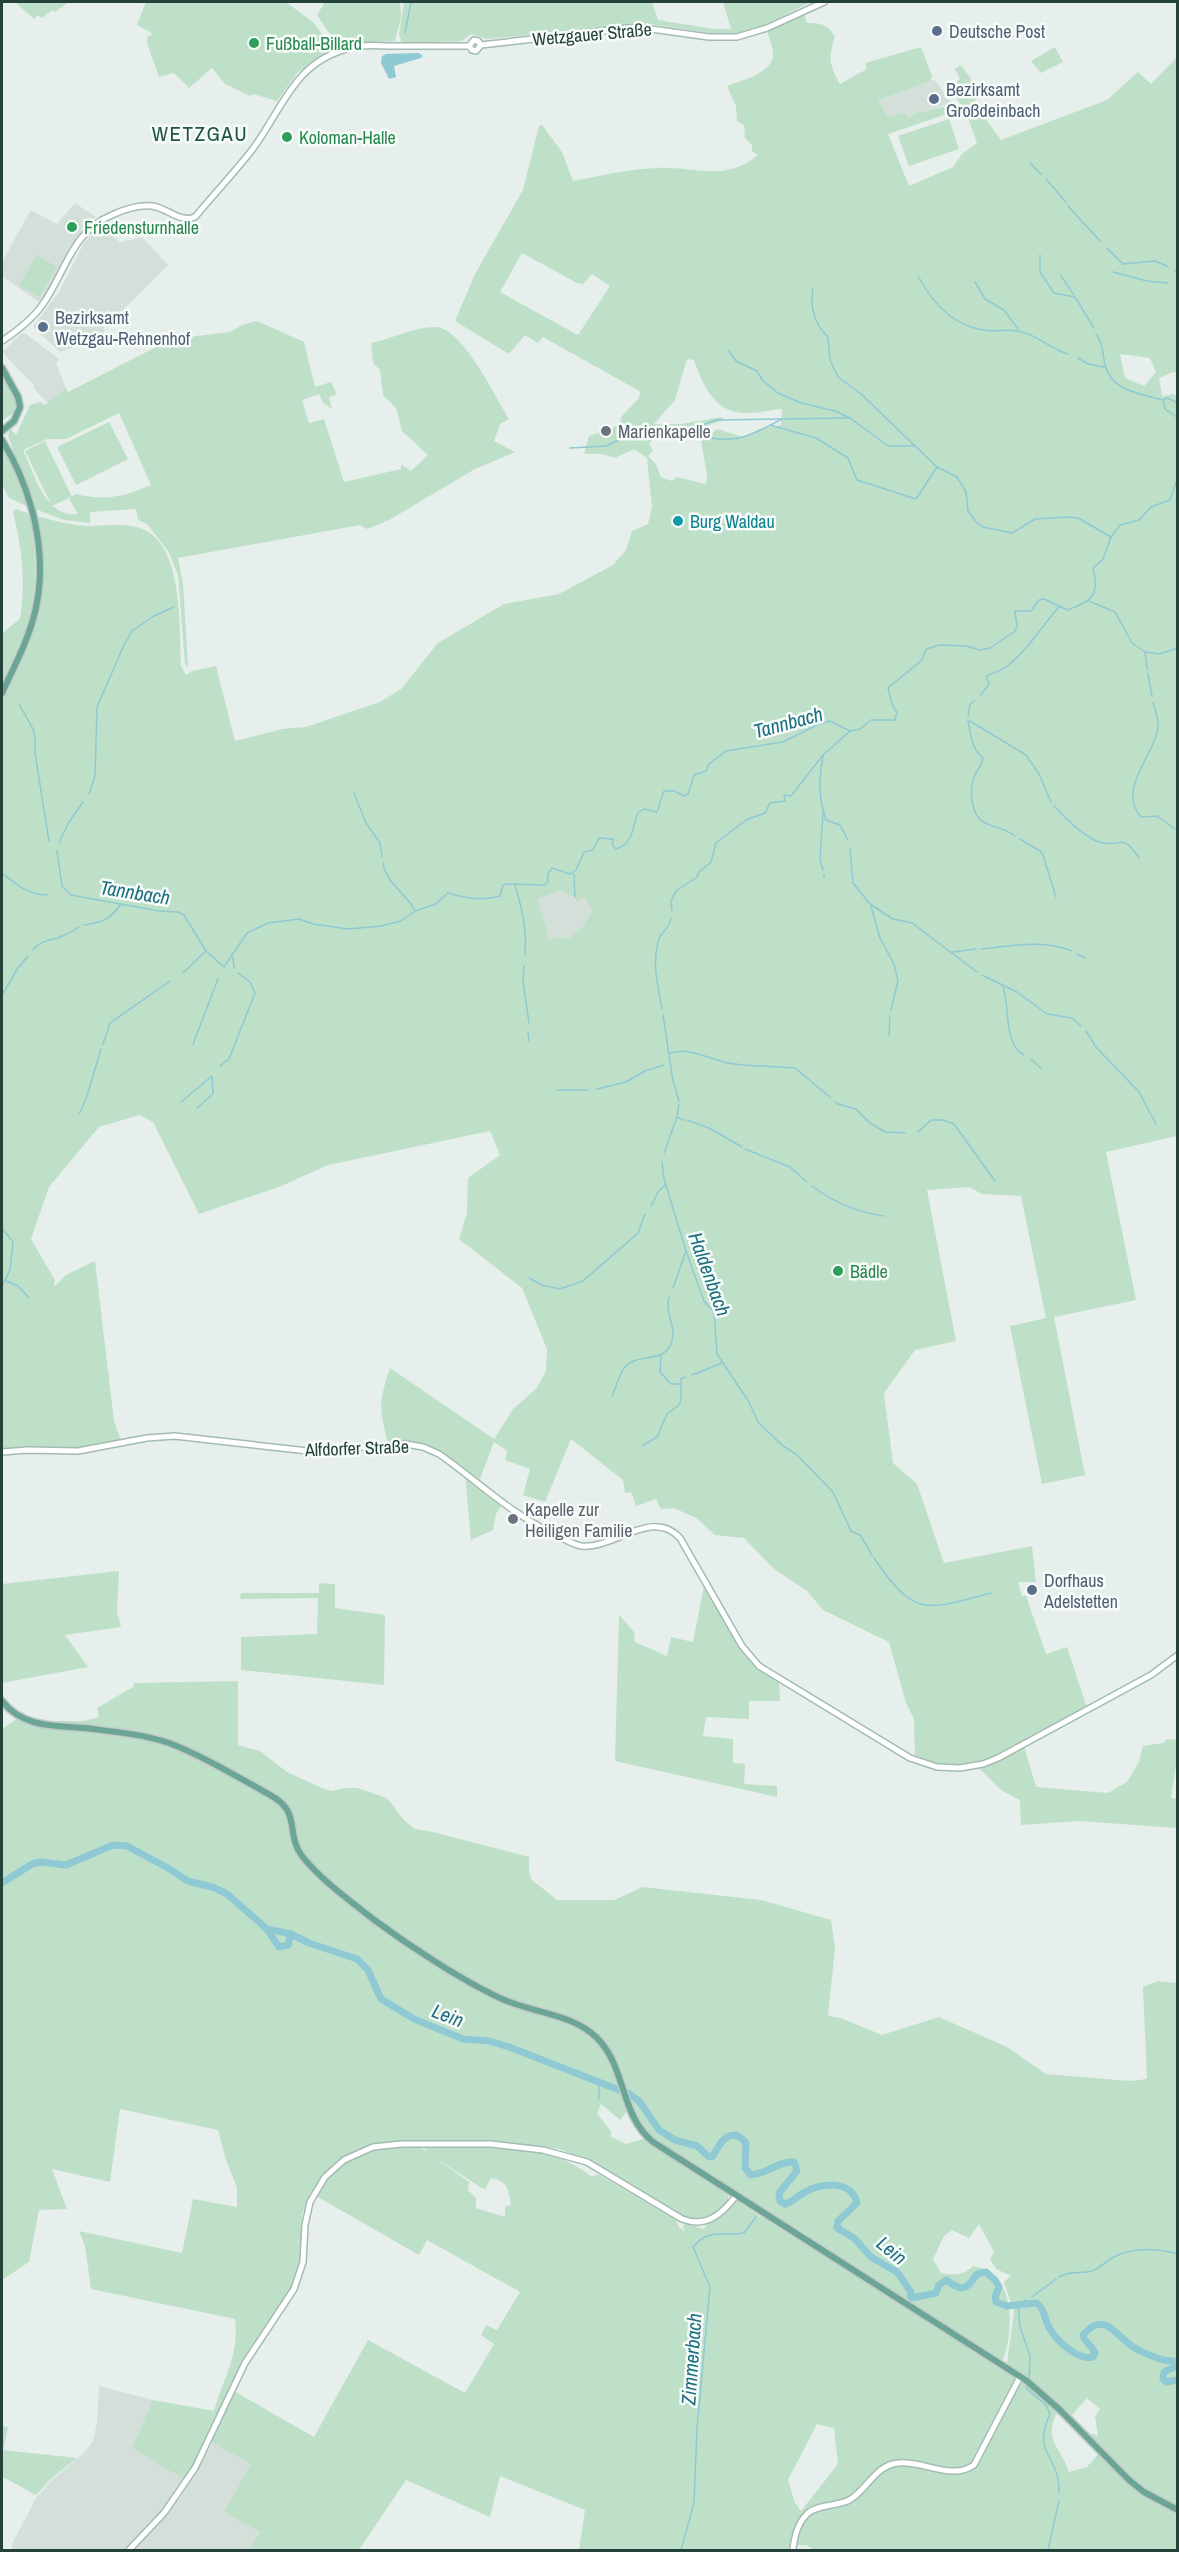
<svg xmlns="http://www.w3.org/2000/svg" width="1179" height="2552" font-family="'Archivo Narrow',sans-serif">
  <rect width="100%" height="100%" fill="#e6efeb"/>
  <g fill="#d4dfda">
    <path d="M935 80 951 103 915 113 893 129 878 99Z"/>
    <path d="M75 203 96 217 77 240 40 303 2 276V262L31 210 57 224Z"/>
    <path d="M100 227 120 242 142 237 168 265 113 320 103 324 105 335 60 352 33 327 59 292 84 243Z"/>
    <path d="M22 333 26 334 59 359 56 363 66 388 48 403 33 388 34 385 2 352Z"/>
    <path d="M560 891 574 897H585L592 911 582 927 568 939 557 937 552 940 548 938 539 911 538 899Z"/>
    <path d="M99 2386 153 2400 133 2448 185 2480 157 2517 126 2550H12V2544L36 2498 54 2478 84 2453 93 2441 97 2423Z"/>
    <path d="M213 2443 252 2464 225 2512 260 2532 249 2550H132L180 2498Z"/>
  </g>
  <g fill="#bfe0c8" fill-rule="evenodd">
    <path d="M15 2H69L55 12 52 10 42 18 38 15 34 19Z"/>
    <path d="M146 2H286L314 23 329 43 330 50 297 73 277 101 253 94 250 96 225 84 212 68 189 88 174 73 159 77 147 43 148 35 151 36 152 33 137 25Z"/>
    <path d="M325 2H400L401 17 395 41 350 43V38L342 43 337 37 334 40 317 15Z"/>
    <path d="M404 2H652L658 20 714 29H731L723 2H811L760 27 737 33H711L644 23 509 37 487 39 471 34 462 41 406 43 401 42 399 34Z"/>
    <path d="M803 12 807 23C821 23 828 24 835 37 828 59 829 64 840 84L867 69 865 63 921 47 932 76 931 81 878 100 888 117 903 113 909 118 915 113 946 106 950 113 888 134 909 186 953 167 962 154 977 143 967 115 975 105 1001 140 1107 100 1138 72 1151 84 1177 57V373L1173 372 1159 378 1162 396 1174 394 1178 399 1177 1136 1106 1152 1136 1300 1054 1317 1085 1475 1042 1484 1010 1326 1046 1318 1021 1196 982 1194 969 1187 927 1190 956 1341 915 1350 884 1393 893 1463 917 1484 944 1563 1032 1546 1036 1582H1018L1022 1596H1026L1046 1654 1067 1647 1087 1708C1049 1728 986 1772 942 1766 933 1765 924 1761 915 1759L914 1719 906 1703 889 1642 823 1610 807 1591 774 1569 744 1538 715 1535 696 1518 674 1508 661 1509 656 1499 636 1506 631 1492 625 1493 623 1480 571 1439 545 1502 523 1495 530 1469 505 1460 507 1451 494 1442 480 1479 423 1447 386 1445 387 1440C379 1407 379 1401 390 1368L494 1439 514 1408 536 1389 546 1371 547 1349 522 1288 459 1239 467 1213 468 1178 500 1155 490 1131 328 1165 279 1187 199 1214 153 1122 139 1115 99 1127 49 1187 31 1239 55 1280 54 1287 66 1275 95 1261 114 1421 122 1443 81 1449 30 1448 2 1450V699L19 661 40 602 36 516C53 520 69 525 86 526 102 526 120 523 136 527 185 538 179 629 181 666L186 675 192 671 216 666 235 741 282 729 306 727 380 702 401 689 438 643 504 604 559 594 613 565 626 550 632 531 648 524 652 507 647 458 634 449 615 458 602 454H584L589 436 613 428 620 422 622 416 638 399 641 392 543 337 538 343 525 335 509 354 455 321 475 274 523 190 539 126 542 125 562 152 573 181C600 176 628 169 656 168 694 166 725 183 758 155L752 151V145L745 138 744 125 737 121 736 106 727 86C742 81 774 72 773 54 773 46 769 38 767 31ZM522 253 577 283 583 284 592 274 610 286 578 335 500 292ZM1120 354 1150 358 1156 372 1144 386 1125 378ZM687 359 694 360C703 386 716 415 748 413 759 413 771 410 782 409L781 425 762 428 742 437 718 429 701 441 707 475 706 484 677 477 672 481 661 477 656 464 648 456 653 451 649 444 655 437 690 431 724 420 722 417 681 424H654L675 400ZM560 891 574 897 577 901 585 897 592 911 582 927 568 939 557 937 551 940 548 938C548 925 539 913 538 899Z"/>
    <path d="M1055 47 1063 62 1041 73 1031 61Z"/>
    <path d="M961 65 981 93 970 108 965 111 951 90 958 86 957 81 960 79 955 69Z"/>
    <path d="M949 119 959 149 909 166 898 136Z"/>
    <path d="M37 255 57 267 39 297 19 285Z"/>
    <path d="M257 321 304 342 315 387 331 382 337 395 329 397 332 409 323 403 319 394 302 400 309 423 324 419 344 482 401 469V464L411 471 428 455 402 431 396 408 383 395 380 370 373 363 371 343C392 339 413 327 435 327 462 327 495 396 509 419L500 424 494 441 515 452 475 469 389 520 367 529 360 525 178 558 183 583 188 667 185 664 178 575 168 551 147 524 138 520 136 509 90 512V523L64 520 35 509 8 436 10 428 16 435 30 405 40 402 45 405 66 388 68 392 172 339 230 332 242 325ZM119 413 151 485C124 497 105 501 75 494L72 497 45 441 25 451 52 506 71 497 69 499 78 514C45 518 35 475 23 450L47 439H66Z"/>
    <path d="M2 376 16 403 13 413 2 421Z"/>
    <path d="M109 422 128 459 76 485 57 447Z"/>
    <path d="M2 446 21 485 27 506 9 498 2 484Z"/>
    <path d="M16 509 30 514C38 562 38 605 19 651 14 662 7 673 2 684V633L20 619C26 582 22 548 13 512Z"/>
    <path d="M465 1473 503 1503 496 1514 493 1530 471 1540Z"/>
    <path d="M119 1571 117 1612 121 1627 65 1635 88 1667 2 1683V1584Z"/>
    <path d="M319 1583 335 1584V1608L385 1615 384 1685 241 1670V1637L317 1634 318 1598 240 1599 241 1593H319Z"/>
    <path d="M704 1586 747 1657 779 1683 780 1701H749V1719L706 1717 703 1736 733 1739V1763L745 1764 744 1784 777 1786V1797L615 1761 619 1615 634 1632 635 1642 667 1656 671 1637 693 1642Z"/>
    <path d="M238 1681V1745L260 1751 287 1772 324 1789 333 1791 344 1788H357L387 1798 404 1820 415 1829 433 1832 529 1857V1871L531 1879 557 1900H615L642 1887 761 1900 831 1920 835 1948 828 2016 841 2018 882 2035 939 2017 1007 2047 1046 2074 1130 2081 1147 2079 1143 1987 1158 1981 1177 1983V2508L1134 2482 1089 2436 1092 2433 1098 2436 1095 2416 1100 2409 1087 2398 1072 2415 1027 2376 1007 2363 1014 2312 1004 2282 1011 2276 996 2269 990 2259 994 2252 979 2224 969 2238 952 2230 944 2236 933 2259 941 2273C954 2275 963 2276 973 2266 1015 2272 1015 2328 1003 2360L980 2348 831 2254 815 2240 656 2142 641 2125 628 2100H622L627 2111 620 2120 601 2104 597 2113 612 2133 610 2136 626 2144 643 2139 728 2195V2201C713 2217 706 2223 684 2218L591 2162 560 2149 481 2141H415L383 2143 348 2155 330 2168 311 2192 302 2214 300 2265 292 2289 243 2362 207 2442 185 2480 132 2448 153 2400 214 2411C223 2379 240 2354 235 2319L91 2289 85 2246 79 2231 182 2253 193 2199 237 2207V2188L226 2160 218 2130 120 2109 110 2182 52 2169 67 2209 39 2210 29 2262 2 2280V1729L18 1718 29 1725 43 1728 44 1721H84L99 1717 97 1708 133 1687 134 1683Z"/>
    <path d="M1167 1739 1177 1740V1758L1171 1798 1177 1799V1828L1079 1821 1021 1825 1020 1800 1001 1790 978 1767 1024 1746 1036 1787 1108 1793 1127 1782 1139 1762 1143 1746 1163 1743Z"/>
    <path d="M426 2145C481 2146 546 2140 592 2177L598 2174 676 2220 679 2227 685 2232 683 2227 685 2223 704 2229 707 2224 721 2217 736 2200 758 2215V2217L761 2216 1015 2377V2381C1029 2384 1049 2400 1057 2413 1043 2441 1061 2447 1069 2472L1087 2467 1099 2453 1133 2487 1177 2515V2550H814L807 2545 789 2546 788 2550H579L585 2510 500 2476 490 2517 406 2480 359 2550H249L260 2532 224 2512 251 2464 211 2442 234 2391 314 2437 368 2340 465 2393 494 2344 481 2335 486 2325 497 2330 520 2292 427 2240 419 2255 316 2196C343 2150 369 2147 419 2146L469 2182 468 2190 476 2198V2208L505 2217V2206L511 2205C508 2189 508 2181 491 2178L485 2189 480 2187 428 2153 425 2149ZM817 2424 834 2428 838 2464 801 2511 795 2503 788 2480Z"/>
    <path d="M2 2426 8 2427 3 2450 77 2458 53 2477 36 2495 3 2477 2 2479Z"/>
  </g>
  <path fill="#8ec9d4" d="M419 53 423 56 421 58 394 66 396 77 389 79 381 63 382 56 386 54Z"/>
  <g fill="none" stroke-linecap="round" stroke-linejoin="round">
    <g stroke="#8ec9d4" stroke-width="1.5">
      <path d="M405 33 411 2"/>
      <path d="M1030 163 1041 174"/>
      <path d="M1046 179 1066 202"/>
      <path d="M1068 206 1100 241"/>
      <path d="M1107 248 1123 264 1155 261 1167 266"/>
      <path d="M1040 255V272L1054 293 1075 297 1094 328"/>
      <path d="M1174 270 1178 273"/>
      <path d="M1113 272 1147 281 1168 283"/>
      <path d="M918 276C932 302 952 326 984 330 995 332 1006 329 1017 331 1035 333 1050 349 1068 354"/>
      <path d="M1061 276 1074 295"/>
      <path d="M975 282 985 299 1004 310 1018 329"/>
      <path d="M813 289C810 308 814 324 828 337L830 360 838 377 861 394 937 467 957 477 966 492 968 511 977 523 983 527 1012 533 1035 519 1069 517 1078 518 1111 537"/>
      <path d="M1096 334C1104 346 1102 351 1105 365 1111 391 1141 394 1163 400"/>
      <path d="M728 350 736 361 757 371 763 381 778 393 801 403 835 411 850 418 888 446H914"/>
      <path d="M1078 358 1088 364 1104 367"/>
      <path d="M1178 403 1167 398 1163 400 1165 409 1178 418"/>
      <path d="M770 425 816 438 848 458 857 480 916 499 937 467"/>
      <path d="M710 438C741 443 755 433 782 419"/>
      <path d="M570 448 606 446 633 433 694 428 716 420 850 418"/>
      <path d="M1089 601 1115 612 1132 643 1145 652 1159 654 1178 648"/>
      <path d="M1145 652 1147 669"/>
      <path d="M1148 674 1152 696"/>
      <path d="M980 696 989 684 986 677C991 672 1000 672 1006 667 1028 650 1041 627 1059 607"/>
      <path d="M1153 703C1155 710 1159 719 1158 726 1156 754 1116 789 1141 817L1157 816 1175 829"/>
      <path d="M19 704 33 729 35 737V753L49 841"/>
      <path d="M968 715 970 705 974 701"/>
      <path d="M968 720C970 733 972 750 983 758 982 765 978 769 975 775 969 788 970 816 985 823 998 829 1003 827 1015 836"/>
      <path d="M970 721 1026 755 1039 774 1051 802"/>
      <path d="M823 755C819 780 818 796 826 820L840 825 848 840"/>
      <path d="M354 793 366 823 380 843 382 857"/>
      <path d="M89 794 95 776 97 707 124 645 132 631 152 617 174 607"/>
      <path d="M1054 806C1064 817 1088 841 1103 843 1125 846 1120 833 1139 857"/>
      <path d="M1020 839 1040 851 1043 855 1056 897"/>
      <path d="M59 843 68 824 83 802"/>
      <path d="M850 849 853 883 870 904 893 919 912 923 977 972"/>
      <path d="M57 851 62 886 71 895 159 911 178 912 184 915 206 951 224 967 247 933 268 923 299 919 313 924 348 929 381 926 401 921 415 911 436 904 448 893C464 898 484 901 500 896L503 885 507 884 544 885 548 882V874L552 868 570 874 576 870 584 852 593 850 599 838 613 839V846L616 849C634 843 632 827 638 813L644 809 657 812 664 791H674L684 796 688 794 694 775 706 771 709 764 726 751 783 742 819 724 830 721 850 731"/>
      <path d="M383 863C386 884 406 892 415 911"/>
      <path d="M823 870 820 860 823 812"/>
      <path d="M2 873C17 885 27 894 47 895"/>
      <path d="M574 874 575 897"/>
      <path d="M824 874V877"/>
      <path d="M515 885C522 909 527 929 525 954"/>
      <path d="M871 906 880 938 894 964 898 981 891 1010"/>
      <path d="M672 911 671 901 676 891 697 877 699 872 711 862 716 843 746 820 765 813 770 803 785 801 784 795 791 796 823 755 850 731 860 729 871 720H895L897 712C891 707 890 695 888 688L922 660 926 649 940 645 966 646 980 650 990 648 1015 631 1017 626 1015 611H1031L1039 600 1044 599 1067 610C1092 601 1100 596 1093 568L1103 559 1111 537 1120 525 1139 520 1151 507 1170 500 1178 477"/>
      <path d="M84 925C101 923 111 919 121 904"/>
      <path d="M981 949C1013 946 1041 939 1072 951"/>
      <path d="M33 950C42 938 54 941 65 935 70 933 75 930 79 927"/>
      <path d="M953 952 976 949"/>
      <path d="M1077 954 1085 958"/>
      <path d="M233 957 234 968"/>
      <path d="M524 966 523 981 529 1023"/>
      <path d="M183 973 206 951"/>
      <path d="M982 975 1017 992 1047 1014 1072 1018 1081 1026"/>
      <path d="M1003 987C1010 1006 1003 1044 1024 1055"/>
      <path d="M2 995 18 968 28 956"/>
      <path d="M662 1009C658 986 652 965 658 942 660 932 670 929 671 918"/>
      <path d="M663 1015 673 1081 679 1101"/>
      <path d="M1086 1031 1096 1047 1139 1092 1156 1124"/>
      <path d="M528 1032 529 1041"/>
      <path d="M889 1036 890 1016"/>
      <path d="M103 1044 110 1023 170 981"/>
      <path d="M193 1044 218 979"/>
      <path d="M669 1053 683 1051 695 1053 727 1063 743 1065 795 1068 831 1098"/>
      <path d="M1031 1059 1041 1068"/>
      <path d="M220 1066 229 1059 255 993 250 982 238 973"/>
      <path d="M597 1089 626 1082 645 1071 664 1065"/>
      <path d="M557 1090H588"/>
      <path d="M181 1102 212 1076"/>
      <path d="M835 1102 838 1104 856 1109 870 1123 885 1132 905 1133"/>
      <path d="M197 1108 213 1094 212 1077"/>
      <path d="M79 1114 86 1099 101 1049"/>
      <path d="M677 1117 684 1120"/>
      <path d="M687 1120 709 1128 742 1147"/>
      <path d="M918 1132 931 1120H943L954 1124 995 1181"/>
      <path d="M745 1149 790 1167 807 1182"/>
      <path d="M664 1153 677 1117 679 1104"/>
      <path d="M662 1162 664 1179 686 1251 704 1301 714 1312 717 1354 749 1402 758 1422 783 1446 796 1454 833 1492 851 1531 860 1535 872 1555"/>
      <path d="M812 1186C835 1203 856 1212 884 1216"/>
      <path d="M651 1206 658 1192 665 1185"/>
      <path d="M2 1228 13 1242 10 1270 2 1286"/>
      <path d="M529 1278 542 1285 560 1289 583 1281 638 1233 645 1214"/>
      <path d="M6 1281 18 1286 29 1298"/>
      <path d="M673 1288 686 1251"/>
      <path d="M661 1355 660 1372 671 1384H679"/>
      <path d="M692 1375 722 1363"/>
      <path d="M612 1396C616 1388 619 1374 625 1367 637 1353 661 1363 670 1346 679 1328 664 1315 669 1297"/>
      <path d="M642 1446 657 1437 667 1414 679 1405 681 1400V1379L685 1377"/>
      <path d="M874 1558C915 1619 926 1610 991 1593"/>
      <path d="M599 2080V2099"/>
      <path d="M1059 2277C1071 2270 1079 2274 1092 2271 1099 2269 1105 2262 1112 2258 1132 2247 1156 2248 1178 2254"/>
      <path d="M1032 2297 1056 2279"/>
      <path d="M1026 2300 1018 2305 1020 2327 1030 2356 1029 2380"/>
      <path d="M1027 2385 1026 2388 1046 2405 1050 2414C1031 2456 1060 2454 1059 2493"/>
      <path d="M681 2550 694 2503 697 2429 710 2287 693 2247C710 2227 722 2237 744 2233L756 2217"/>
      <path d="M1048 2550 1059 2501"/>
    </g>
    <g stroke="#8ec9d4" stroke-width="7">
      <path d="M2 1883 32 1864 41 1862 66 1865 113 1845 127 1846 168 1868 188 1881 215 1888 227 1894 267 1929 279 1947 288 1945 291 1934 309 1943 357 1959 368 1970 381 1999 414 2019 463 2039 489 2041 509 2047 619 2090"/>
      <path d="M267 1929 291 1934"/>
      <path d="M628 2093 639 2101 659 2130 675 2140 697 2146 709 2157 713 2156C720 2142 731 2125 746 2143L745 2168 751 2175C767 2174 778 2161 794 2162L797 2171 779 2193 780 2201 785 2204C793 2202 797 2196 805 2192 821 2183 851 2179 857 2203L838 2221 837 2228 854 2238 871 2257 897 2272 911 2292 910 2296 912 2298 936 2293 939 2285 946 2280C962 2291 965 2292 977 2274L986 2272 995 2280 999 2287 995 2297 996 2302 1007 2306 1037 2303C1046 2311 1044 2320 1050 2329 1057 2341 1078 2361 1093 2357L1095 2353C1092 2346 1084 2342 1083 2335 1105 2310 1115 2335 1133 2347 1143 2353 1161 2361 1173 2361V2368L1164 2372 1163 2379 1166 2382 1178 2380"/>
    </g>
    <defs>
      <g id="secondary">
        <path d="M481 45 478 41 474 40 469 46 472 50 476 51 481 45 637 27 709 37H737L767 28 824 2"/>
        <path d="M2 341C17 331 32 320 43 304 65 273 72 231 112 215 123 210 139 205 152 206 168 208 179 223 195 217 214 194 234 173 252 150 283 109 293 62 350 48 363 44 378 46 391 46 417 46 443 46 469 46"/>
        <path d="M2 1452 27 1450 78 1451 147 1438 175 1436 308 1451 406 1444 423 1447 439 1454C479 1482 512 1515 556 1535 564 1539 572 1544 581 1546 613 1550 652 1507 680 1538L742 1646 759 1666 910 1758 937 1767 960 1768 983 1764 998 1758 1151 1675 1178 1655"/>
        <path d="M129 2550 164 2513 195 2468 245 2363 294 2289 303 2262 305 2225 310 2202 325 2177 344 2160 373 2147 401 2144H491L543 2150 587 2162 682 2219C706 2228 721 2215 736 2196"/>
        <path d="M793 2550C794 2538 798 2522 808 2513 821 2503 838 2507 851 2499 868 2488 876 2465 898 2463 922 2460 952 2481 974 2465L1020 2377"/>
      </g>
      <g id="primary">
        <path d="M2 368 18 397 20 407 14 421 2 431"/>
        <path d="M2 440C32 489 49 554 35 612 28 641 14 667 2 693"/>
        <path d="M2 1701C25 1730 59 1725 93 1729 118 1732 145 1735 169 1743 201 1755 240 1778 270 1795 302 1812 285 1833 302 1856 321 1880 349 1900 373 1919 408 1945 461 1980 500 1998 531 2013 571 2013 596 2037 627 2067 619 2114 653 2142L1027 2381 1060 2410 1129 2480 1144 2492 1178 2510"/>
      </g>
    </defs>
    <use href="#secondary" stroke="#a4bbb3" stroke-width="8"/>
    <use href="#primary" stroke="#c2cac8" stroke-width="9"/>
    <use href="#secondary" stroke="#fff" stroke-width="5"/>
    <use href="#primary" stroke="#6aa596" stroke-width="6"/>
  </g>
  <g fill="#5c6f8a" stroke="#f7fbf9" stroke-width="2">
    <circle cx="937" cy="31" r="6"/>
    <circle cx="934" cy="99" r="6"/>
    <circle cx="43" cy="327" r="6"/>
    <circle cx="1032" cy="1590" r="6"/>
  </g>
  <g fill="#2e9e5b" stroke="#f7fbf9" stroke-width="2">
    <circle cx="254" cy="43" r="6"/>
    <circle cx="287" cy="137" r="6"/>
    <circle cx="72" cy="227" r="6"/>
    <circle cx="838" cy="1271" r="6"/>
  </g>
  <g fill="#6b7280" stroke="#f7fbf9" stroke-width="2">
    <circle cx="606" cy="431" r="6"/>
    <circle cx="513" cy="1519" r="6"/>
  </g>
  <circle fill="#0f9aa8" stroke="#f7fbf9" stroke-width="2" cx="678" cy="521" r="6"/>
  <g text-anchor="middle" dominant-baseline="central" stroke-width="5" stroke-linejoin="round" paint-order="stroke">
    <g font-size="18" fill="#4e5e75" stroke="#f7fbf9" text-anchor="start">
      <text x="949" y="31">Deutsche Post</text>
      <text x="946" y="89">Bezirksamt<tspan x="946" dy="21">Großdeinbach</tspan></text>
      <text x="55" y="317">Bezirksamt<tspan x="55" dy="21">Wetzgau-Rehnenhof</tspan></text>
      <text x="1044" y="1580">Dorfhaus<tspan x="1044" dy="21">Adelstetten</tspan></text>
    </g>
    <g font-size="18" fill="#24423a" stroke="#f7fbf9">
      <text transform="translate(592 34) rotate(-5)">Wetzgauer Straße</text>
      <text transform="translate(357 1448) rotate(-2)">Alfdorfer Straße</text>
    </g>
    <g font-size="18" fill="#27864d" stroke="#f7fbf9" text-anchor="start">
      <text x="266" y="43">Fußball-Billard</text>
      <text x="299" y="137">Koloman-Halle</text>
      <text x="84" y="227">Friedensturnhalle</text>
      <text x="850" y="1271">Bädle</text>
    </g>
    <g font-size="18" fill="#5b616d" stroke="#f7fbf9" text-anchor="start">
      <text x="618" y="431">Marienkapelle</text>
      <text x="525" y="1509">Kapelle zur<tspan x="525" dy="21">Heiligen Familie</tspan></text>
    </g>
    <g font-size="18" fill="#0d838f" stroke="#f7fbf9" text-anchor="start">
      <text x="690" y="521">Burg Waldau</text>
    </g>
    <g font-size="20" font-style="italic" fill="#1c6f80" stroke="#f7fbf9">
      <text transform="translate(788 722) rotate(-15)">Tannbach</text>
      <text transform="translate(135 892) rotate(9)">Tannbach</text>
      <text transform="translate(710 1274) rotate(70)">Haldenbach</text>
      <text transform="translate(448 2015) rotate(21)">Lein</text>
      <text transform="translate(892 2250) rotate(39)">Lein</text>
      <text transform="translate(691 2359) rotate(-86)">Zimmerbach</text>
    </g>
    <g font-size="21" letter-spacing="1.5" fill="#1f5548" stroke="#f7fbf9">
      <text x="200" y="133">WETZGAU</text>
    </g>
  </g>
  <rect width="1179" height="2552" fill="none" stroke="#24423a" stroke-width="6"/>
</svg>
